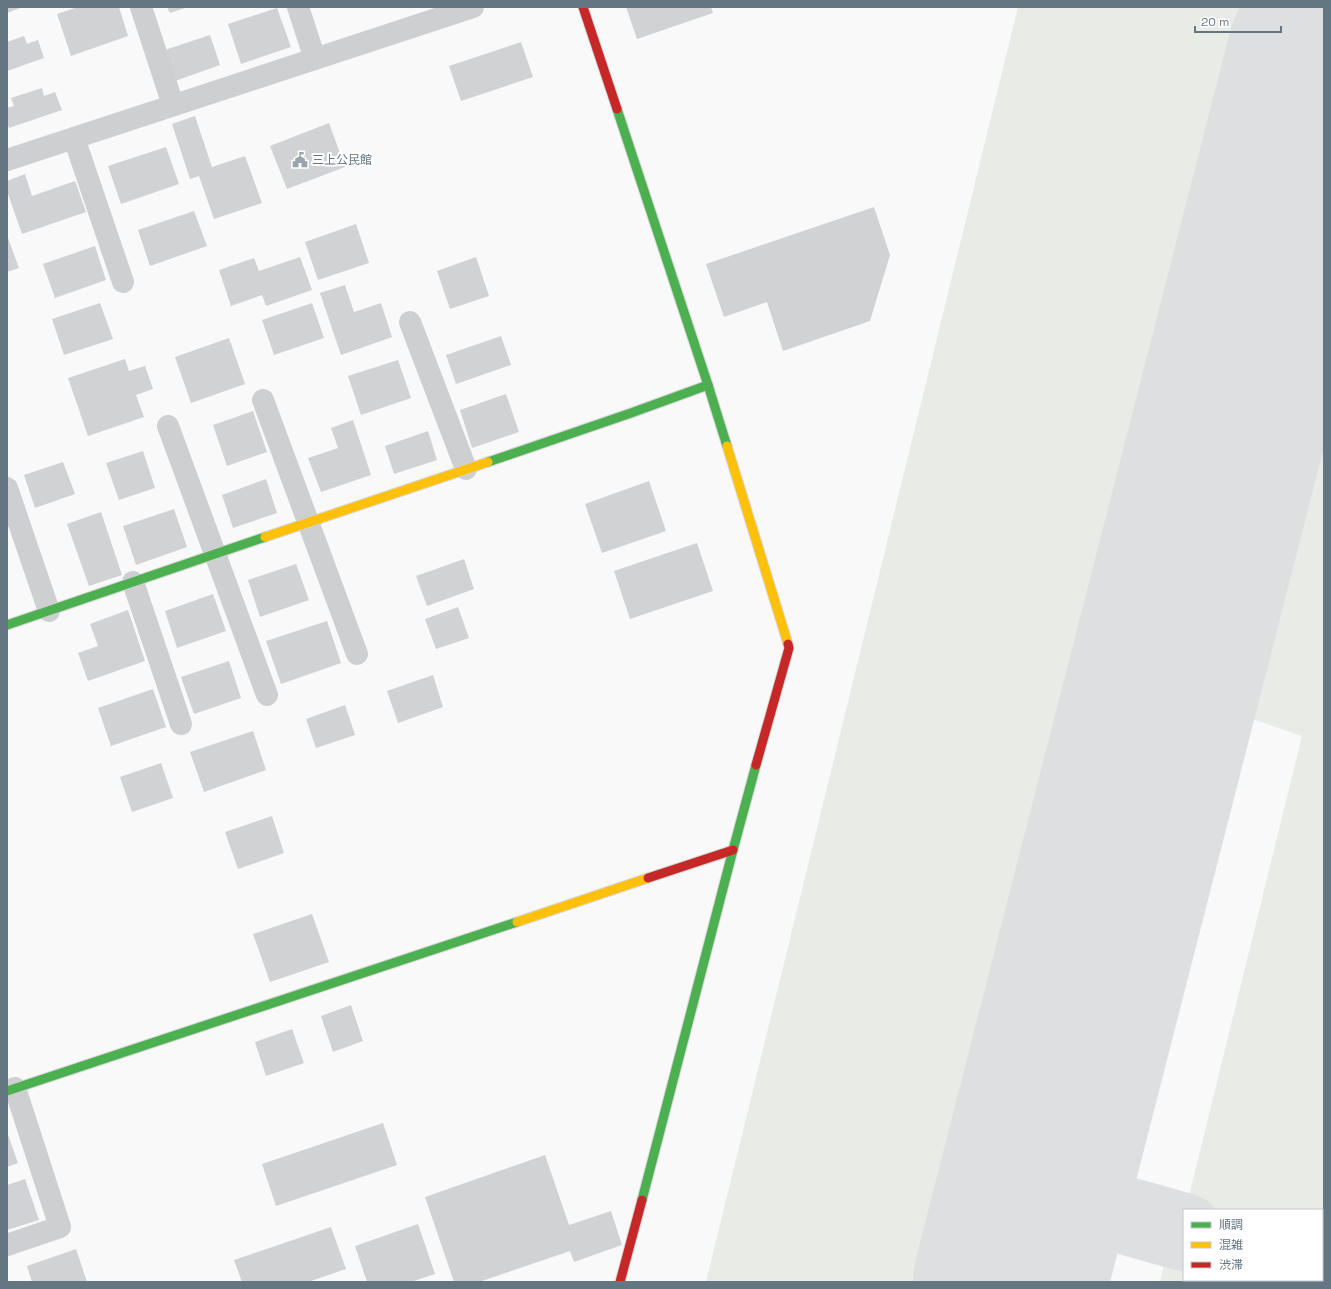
<svg xmlns="http://www.w3.org/2000/svg" width="1331" height="1289" font-family="'Space Grotesk','Noto Sans JP',sans-serif">
  <rect width="100%" height="100%" fill="#f9f9f9"/>
  <path fill="#e8e9e9" d="M1322 1234H1324V1282H1299V1280H1322Z"/>
  <g fill="#e8ebe6">
    <path d="M1018 7H1289L1116 684 1071 674 918 1282H706Z"/>
    <path d="M1324 386V1234H1322V1210H1212L1187 1204 1302 736 1241 715Z"/>
    <path d="M1165 1260 1184 1266V1280H1231L1237 1282H1160Z"/>
  </g>
  <g fill="none" stroke-linecap="round" stroke-linejoin="round">
    <path stroke="#dedfe0" stroke-width="78" d="M1034 1190 1184 1232"/>
    <path stroke="#dedfe0" stroke-width="194" d="M1010 1282 1324 56"/>
  </g>
  <g fill="#d0d2d3">
    <path d="M7 7H23L7 13Z"/>
    <path d="M78 7H119L128 36 71 56 57 14Z"/>
    <path d="M167 7H188L170 13Z"/>
    <path d="M626 7H711L713 13 637 39Z"/>
    <path d="M277 8 291 47 241 64 228 24Z"/>
    <path d="M210 35 220 65 175 81 165 50Z"/>
    <path d="M24 36 27 44 38 40 44 58 7 71V42Z"/>
    <path d="M521 42 533 77 461 101 449 66Z"/>
    <path d="M42 88 44 96 55 92 62 110 9 128 7 122V108L14 106 11 98Z"/>
    <path d="M195 116 212 167 245 156 262 203 214 219 199 176 190 179 172 124Z"/>
    <path d="M329 123 345 167 287 189 270 146Z"/>
    <path d="M166 147 179 184 121 204 108 166Z"/>
    <path d="M25 174 32 196 75 181 86 212 22 234 7 191V181Z"/>
    <path d="M874 207 890 255 870 321 783 351 767 302 724 317 706 264Z"/>
    <path d="M194 211 207 246 150 266 138 230Z"/>
    <path d="M356 224 369 263 318 280 305 242Z"/>
    <path d="M7 235 19 268 7 272Z"/>
    <path d="M95 246 106 280 55 298 43 264Z"/>
    <path d="M300 257 312 290 266 306 262 295 231 306 219 270 254 258 259 271Z"/>
    <path d="M476 257 489 296 450 309 437 271Z"/>
    <path d="M345 285 354 312 381 303 392 337 341 355 320 293Z"/>
    <path d="M100 303 113 339 64 355 52 319Z"/>
    <path d="M312 303 324 338 274 355 262 320Z"/>
    <path d="M501 336 511 365 456 384 446 355Z"/>
    <path d="M229 338 245 384 191 403 175 357Z"/>
    <path d="M125 359 129 371 145 366 153 389 136 395 144 417 88 436 68 378Z"/>
    <path d="M398 360 411 398 361 415 348 376Z"/>
    <path d="M506 394 519 432 472 448 460 410Z"/>
    <path d="M253 411 267 452 227 466 213 425Z"/>
    <path d="M353 420 371 475 321 492 308 458 338 448 331 428Z"/>
    <path d="M428 431 437 460 394 474 385 446Z"/>
    <path d="M143 451 155 488 119 500 106 463Z"/>
    <path d="M63 462 75 494 35 508 24 475Z"/>
    <path d="M266 479 277 513 233 528 222 495Z"/>
    <path d="M649 481 666 531 602 553 585 504Z"/>
    <path d="M174 509 187 547 136 565 123 526Z"/>
    <path d="M101 512 122 575 89 586 67 524Z"/>
    <path d="M697 543 713 591 630 619 614 571Z"/>
    <path d="M464 559 474 589 427 606 416 576Z"/>
    <path d="M296 564 309 600 260 617 248 580Z"/>
    <path d="M213 594 226 631 177 648 165 611Z"/>
    <path d="M458 607 469 638 436 649 425 619Z"/>
    <path d="M128 610 145 661 88 681 78 653 98 646 90 624Z"/>
    <path d="M327 621 341 663 281 684 266 641Z"/>
    <path d="M229 661 241 698 194 714 181 677Z"/>
    <path d="M433 675 443 707 398 723 387 691Z"/>
    <path d="M153 689 166 727 111 746 98 708Z"/>
    <path d="M345 705 355 735 316 748 306 719Z"/>
    <path d="M253 731 266 770 204 792 190 752Z"/>
    <path d="M161 763 173 798 132 812 120 777Z"/>
    <path d="M272 816 284 853 238 869 225 832Z"/>
    <path d="M312 914 329 962 270 982 253 934Z"/>
    <path d="M351 1005 363 1041 333 1052 321 1016Z"/>
    <path d="M292 1029 304 1063 266 1076 255 1042Z"/>
    <path d="M383 1123 397 1165 276 1206 262 1164Z"/>
    <path d="M7 1132 18 1163 7 1167Z"/>
    <path d="M545 1155 569 1225 611 1211 622 1245 574 1262 570 1251 479 1282H454L425 1197Z"/>
    <path d="M25 1179 39 1220 7 1230V1185Z"/>
    <path d="M418 1224 435 1274 411 1282H367L355 1246Z"/>
    <path d="M331 1227 346 1269 308 1282H242L234 1260Z"/>
    <path d="M76 1249 87 1282H32L27 1266Z"/>
  </g>
  <g fill="none" stroke-linecap="round" stroke-linejoin="round">
    <defs>
      <g id="fast">
        <path d="M617 109 708 385 727 446"/>
        <path d="M488 462 631 413 708 385"/>
        <path d="M7 625 265 537"/>
        <path d="M7 1091 517 922"/>
        <path d="M642 1200 733 850 756 765"/>
      </g>
      <g id="slow">
        <path d="M727 446 788 644"/>
        <path d="M265 537 488 462"/>
        <path d="M517 922 648 878"/>
      </g>
      <g id="jam">
        <path d="M583 7 617 109"/>
        <path d="M756 765 789 648 788 644"/>
        <path d="M648 878 733 850"/>
        <path d="M620 1282 642 1200"/>
      </g>
    </defs>
    <use href="#fast" stroke="#d5d6d7" stroke-width="11"/>
    <use href="#slow" stroke="#d5d6d7" stroke-width="11"/>
    <use href="#jam" stroke="#d5d6d7" stroke-width="11"/>
    <g stroke="#cecfd0" stroke-width="22">
      <path d="M141 7 173 105"/>
      <path d="M298 7 315 59"/>
      <path d="M74 138 123 282"/>
      <path d="M7 160 473 7"/>
      <path d="M410 322 466 469"/>
      <path d="M263 400 357 654"/>
      <path d="M168 426 267 695"/>
      <path d="M7 488 49 611"/>
      <path d="M133 582 181 724"/>
      <path d="M7 1245 60 1227 15 1088"/>
    </g>
    <use href="#fast" stroke="#4caf50" stroke-width="9"/>
    <use href="#slow" stroke="#ffc107" stroke-width="9"/>
    <use href="#jam" stroke="#c62828" stroke-width="9"/>
  </g>
  <defs>
    <symbol id="civic-bare" viewBox="-9 -9 18 18"><path d="M-.6-6.5H3V-4.5H.6V-3L4-1V1h2V6H-6V1h2V-1L-.6-3ZM-1.2 2.5V6h2.4V2.5Z" fill="#99a4ac" stroke="#fff" stroke-width="2.5" paint-order="stroke"/></symbol>
  </defs>
  <g fill-rule="evenodd">
    <use href="#civic-bare" x="289" y="149" width="22" height="22"/>
  </g>
  <g text-anchor="middle" dominant-baseline="central" stroke-width="4" stroke-linejoin="round" paint-order="stroke">
    <g font-size="12" fill="#657683" stroke="#fff" text-anchor="start">
      <text x="312" y="160">三上公民館</text>
    </g>
  </g>
  <rect width="1331" height="1289" fill="none" stroke="#657683" stroke-width="16"/>
  <rect x="1183" y="1209" width="140" height="72" fill="#ffffff" stroke="#c1c8cd"/>
  <rect x="1191" y="1222" width="20" height="6" fill="#4caf50" stroke="#c1c8cd"/>
  <text x="1219" y="1229" font-size="12" fill="#657683">順調</text>
  <rect x="1191" y="1242" width="20" height="6" fill="#ffc107" stroke="#c1c8cd"/>
  <text x="1219" y="1249" font-size="12" fill="#657683">混雑</text>
  <rect x="1191" y="1262" width="20" height="6" fill="#c62828" stroke="#c1c8cd"/>
  <text x="1219" y="1269" font-size="12" fill="#657683">渋滞</text>
  <path d="M1195 26v6h86v-6" fill="none" stroke="#657683" stroke-width="2"/>
  <text x="1201" y="26" font-size="12" fill="#657683" stroke="#ffffff" stroke-width="3" paint-order="stroke">20 m</text>
</svg>
